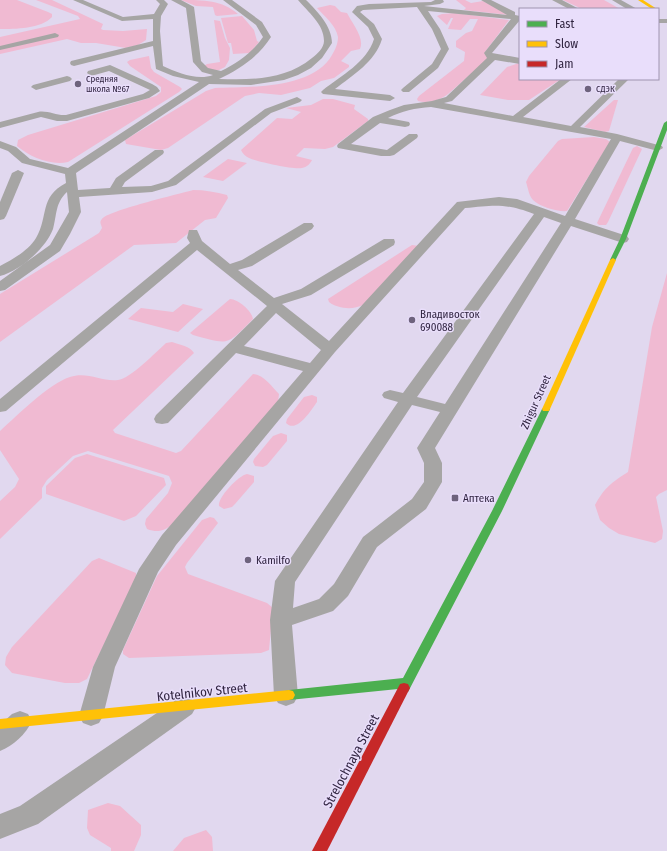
<svg xmlns="http://www.w3.org/2000/svg" width="667" height="851" font-family="'Fira Sans Condensed',sans-serif">
  <rect width="100%" height="100%" fill="#e1d8ef"/>
  <g fill="#f0bad2">
    <path d="M0 0H17L48 12 52 14V17C41 29 15 29 0 29Z"/>
    <path d="M36 0H52L103 24 101 29 103 30 123 31 147 29 146 40 138 45 126 48 96 43H81L67 39 0 54V37L80 19 78 16Z"/>
    <path d="M181 0C204 0 222 0 238 14L217 16 215 15 213 7 196 6Z"/>
    <path d="M456 0H465L471 3 483 1 509 15 464 10 466 8Z"/>
    <path d="M563 0H604L620 9H582Z"/>
    <path d="M330 5 335 6 341 12 347 13C352 23 365 38 360 49L351 51 341 61 349 65V67L334 78 321 81 310 88 281 95 259 93 245 96 168 148 161 150 126 144 125 140 206 91 215 88C250 87 313 89 332 55 335 50 338 44 338 37 336 25 324 16 317 8Z"/>
    <path d="M455 13 509 20 485 52 488 59 448 94C440 100 428 104 418 101L417 99 419 96 464 61 465 52 456 47V41L466 33 472 31 478 19H470L461 30 448 29 453 18H451L447 25 437 16 442 14Z"/>
    <path d="M242 16 254 30 257 41 259 42 250 53 233 54 231 43H228L221 18Z"/>
    <path d="M214 20 220 21 225 38 230 48 229 60 225 67 219 70 212 71 204 66 207 64 220 62Z"/>
    <path d="M149 56 151 68 154 72 180 87 182 89 179 92 68 162C51 166 30 157 17 146L18 140 28 135 156 96 161 92V87L130 66 127 62 130 60Z"/>
    <path d="M519 63H520V79H561L529 100H508L480 95 507 67Z"/>
    <path d="M323 99H333L355 105 354 109 368 119V121L333 147 325 149 304 148 296 156 312 160C310 164 307 167 302 168 294 170 258 162 249 158 245 156 243 154 241 150L277 118 292 119 301 112 286 108 311 105Z"/>
    <path d="M614 100H618L609 131 605 132 584 127Z"/>
    <path d="M594 137 606 139 610 142 567 211C558 212 540 207 533 200 529 196 528 188 526 182L529 176 558 141 562 139Z"/>
    <path d="M637 146 642 149 608 222 606 225H599L597 223 633 148Z"/>
    <path d="M228 159 247 163 223 181 203 177Z"/>
    <path d="M193 190C205 190 216 192 227 195L228 198 216 218 205 220 176 243 134 245 0 342V294L99 233 102 228C101 224 99 222 102 219 107 211 179 194 193 190Z"/>
    <path d="M412 245 419 246 363 305C353 310 338 309 329 302L328 299Z"/>
    <path d="M667 273V490L659 494 656 497 663 531 662 539 655 543 619 534 609 528 600 520 595 505C605 487 611 483 628 472L652 327Z"/>
    <path d="M230 299C238 299 252 311 253 319 226 346 230 345 193 335L190 333Z"/>
    <path d="M183 304 203 309 178 332 128 319 141 308 173 312Z"/>
    <path d="M172 342C180 345 190 346 194 353L113 430 115 433 176 453 181 451 253 374C264 375 272 387 279 394L278 402 173 524C164 531 158 533 147 529L145 524 146 519 168 493 172 483 169 476 88 451 73 456 47 480 42 488V498L0 539V501L15 487 19 479 0 450V431C18 415 48 384 70 377 87 371 102 382 118 380 130 379 156 352 166 343Z"/>
    <path d="M312 395 317 397V402C311 410 297 434 286 423L287 419 304 397Z"/>
    <path d="M281 433 287 435V441L267 465 263 467 255 466 253 462 254 459 273 436Z"/>
    <path d="M87 454 164 478 166 485 136 516 124 521 46 494V486L75 458Z"/>
    <path d="M247 474 254 476V482L235 504 232 507 224 509 219 506C217 498 239 475 247 474Z"/>
    <path d="M210 517 214 518 218 523 187 563 185 567 188 574 267 603 273 608 269 650 261 653 129 658 123 654V650L157 576 202 520Z"/>
    <path d="M99 558 136 573V579L87 679 79 683H65L12 673 5 665 6 657 12 647 92 561Z"/>
    <path d="M108 803 120 806 141 825V835L134 851H111V848L90 835 87 828 88 810Z"/>
    <path d="M206 830 212 837 213 851H173L184 838Z"/>
  </g>
  <g fill="none" stroke-linecap="round" stroke-linejoin="round">
    <g fill="#a6a5a4" fill-rule="evenodd">
      <path d="M73 0H83L123 17 154 14 160 4 156 0H164L168 4 161 16 160 31 163 66C178 73 198 81 213 75L202 72 193 62 186 8 171 0H181L194 7 201 61 208 68 221 71C237 63 253 52 263 37L256 25 223 0H232L262 22 271 37C258 57 240 69 219 79 252 80 285 80 312 58 317 54 324 48 324 41 324 24 308 12 298 0H306C317 11 332 26 332 43L322 58 311 68 298 75 284 80 251 85 209 84 76 173 78 190 110 188 116 178 155 150H163L164 152 163 154 125 182 122 187 151 186 168 181 265 109 297 97 302 100 300 102 271 113 176 185 152 192 79 197 81 212 70 234 60 251 5 290 0 291V281L50 245 69 212 67 192C55 203 57 215 53 229 46 248 20 271 0 276V266C13 259 28 251 36 238 49 216 39 197 66 183L65 174 22 163 8 151 0 148V141L16 147 30 159 68 168 199 82 173 76 156 69 153 46 74 66 71 65 70 63 71 61 153 41V19L122 21Z"/>
      <path d="M435 0H443L444 2 440 4 424 6 507 15 481 0H491L515 12V15L520 16V20L492 53 520 58V64L495 60 452 101 444 103 513 116 561 79H572L523 117 571 126 619 79H629L580 127 617 134 662 146 663 148 658 151 620 141 575 219 627 236 629 239 627 242 623 243 571 226 435 448 442 463V482L426 509 377 547 348 596 333 611 292 625 298 696 294 703 286 706 278 703 274 696 270 620 275 581 398 402 384 398 382 395 384 392 390 390 403 393 534 214C505 203 495 205 465 208L335 352 176 545 158 572 115 667 103 716 99 723 91 726 83 723 79 716 93 667 139 569 162 535 303 371 236 353 168 423 162 424 156 423 154 419 156 415 267 306 197 250 6 411 0 412V399L190 243 187 238 189 230H197L202 241 230 264 242 260 304 223H312L314 226 312 229 252 266 238 270 274 298 301 289 384 239H394L395 242 394 245 311 295 282 304 329 341 457 202 499 197 517 199 565 216 611 139 431 107C415 108 402 111 388 118L409 122 410 124 409 126 405 127 380 123 351 144 387 150 409 134H417L418 136 417 138 394 155 390 156H381L338 148 337 146 338 144 373 117 390 110 404 105 432 101 446 97 487 58 484 53 511 19 428 11 440 29 449 49 438 68 409 92H403L401 90 403 88 432 64 441 49 432 29 417 7 363 10 360 12 374 24 382 39C375 62 353 75 335 89L390 95 395 98 390 101 323 94 321 92 323 90C341 76 367 62 374 39L368 27 352 12 357 6 369 4 431 2ZM544 217 561 223 445 404 417 397ZM276 313 321 350 310 363 244 346ZM412 405 440 412 417 448 424 463V482L412 499 363 537 334 584 319 599 293 608 295 582Z"/>
      <path d="M552 0H562L579 9H569Z"/>
      <path d="M612 0H621L637 9H627Z"/>
      <rect x="658" y="19" width="9" height="4"/>
      <path d="M55 33 59 35 58 37 0 50V46Z"/>
      <path d="M110 65 152 84 157 87 160 91 149 98 67 121H57L41 117 0 128V122L38 112C47 110 57 116 66 115L143 94 150 90 109 71 91 76 87 73 88 71Z"/>
      <path d="M67 76 70 77 72 79 70 81 36 90 31 87 33 85Z"/>
      <path d="M18 170 24 173 6 216 4 219 0 220V202L12 173Z"/>
      <path d="M184 697 192 700 196 707 192 714 38 824 0 839V814L20 806 176 700Z"/>
      <path d="M20 711 28 714 32 721C26 734 13 746 0 751V725L12 714Z"/>
    </g>
    <g fill="#4caf50" fill-rule="evenodd">
      <path d="M667 121V130L626 239 615 261H611L610 260 620 239 664 123Z"/>
      <path d="M546 406 550 409 502 511 408 692 404 693 400 692 398 689 289 700 285 699 283 695 285 691 289 690 403 678 492 511 542 409Z"/>
    </g>
    <g fill="#ffc107" fill-rule="evenodd">
      <path d="M638 0H643L657 9H652Z"/>
      <path d="M613 258 616 260 550 409 549 411H543L542 409 610 260Z"/>
      <path d="M289 690 293 691 295 695 293 699 289 700 0 729V719Z"/>
    </g>
    <path fill="#c62828" fill-rule="evenodd" d="M404 683 408 684 410 688 327 851H312L400 684Z"/>
  </g>
  <g fill="#6e637d" stroke="#e9defb" stroke-width="1.5">
    <circle cx="78" cy="84" r="4"/>
    <circle cx="588" cy="89" r="4"/>
    <circle cx="412" cy="320" r="4"/>
    <rect x="451" y="494" width="8" height="8" rx="2"/>
    <circle cx="248" cy="560" r="4"/>
  </g>
  <g text-anchor="middle" dominant-baseline="central" stroke-width="3" stroke-linejoin="round" paint-order="stroke">
    <g font-size="9" fill="#302440" stroke="#e9defb" text-anchor="start">
      <text x="86" y="79">Средняя<tspan x="86" dy="10">школа №67</tspan></text>
      <text x="596" y="89">СДЭК</text>
    </g>
    <g font-size="11" fill="#302440" stroke="#e9defb" text-anchor="start">
      <text x="420" y="314">Владивосток<tspan x="420" dy="13">690088</tspan></text>
      <text x="463" y="498">Аптека</text>
      <text x="256" y="560">Kamilfo</text>
    </g>
    <g font-size="11" fill="#302440" stroke="#e9defb">
      <text transform="translate(536 402) rotate(-66)">Zhigur Street</text>
    </g>
    <g font-size="13" fill="#302440" stroke="#e9defb">
      <text transform="translate(202 692) rotate(-6)">Kotelnikov Street</text>
      <text transform="translate(351 761) rotate(-62)">Strelochnaya Street</text>
    </g>
  </g>
  <rect x="519" y="8" width="140" height="72" fill="#e9defb" stroke="#9f94b0"/>
  <rect x="527" y="21" width="20" height="6" fill="#4caf50" stroke="#9f94b0"/>
  <text x="555" y="28" font-size="12" fill="#302440">Fast</text>
  <rect x="527" y="41" width="20" height="6" fill="#ffc107" stroke="#9f94b0"/>
  <text x="555" y="48" font-size="12" fill="#302440">Slow</text>
  <rect x="527" y="61" width="20" height="6" fill="#c62828" stroke="#9f94b0"/>
  <text x="555" y="68" font-size="12" fill="#302440">Jam</text>
</svg>
